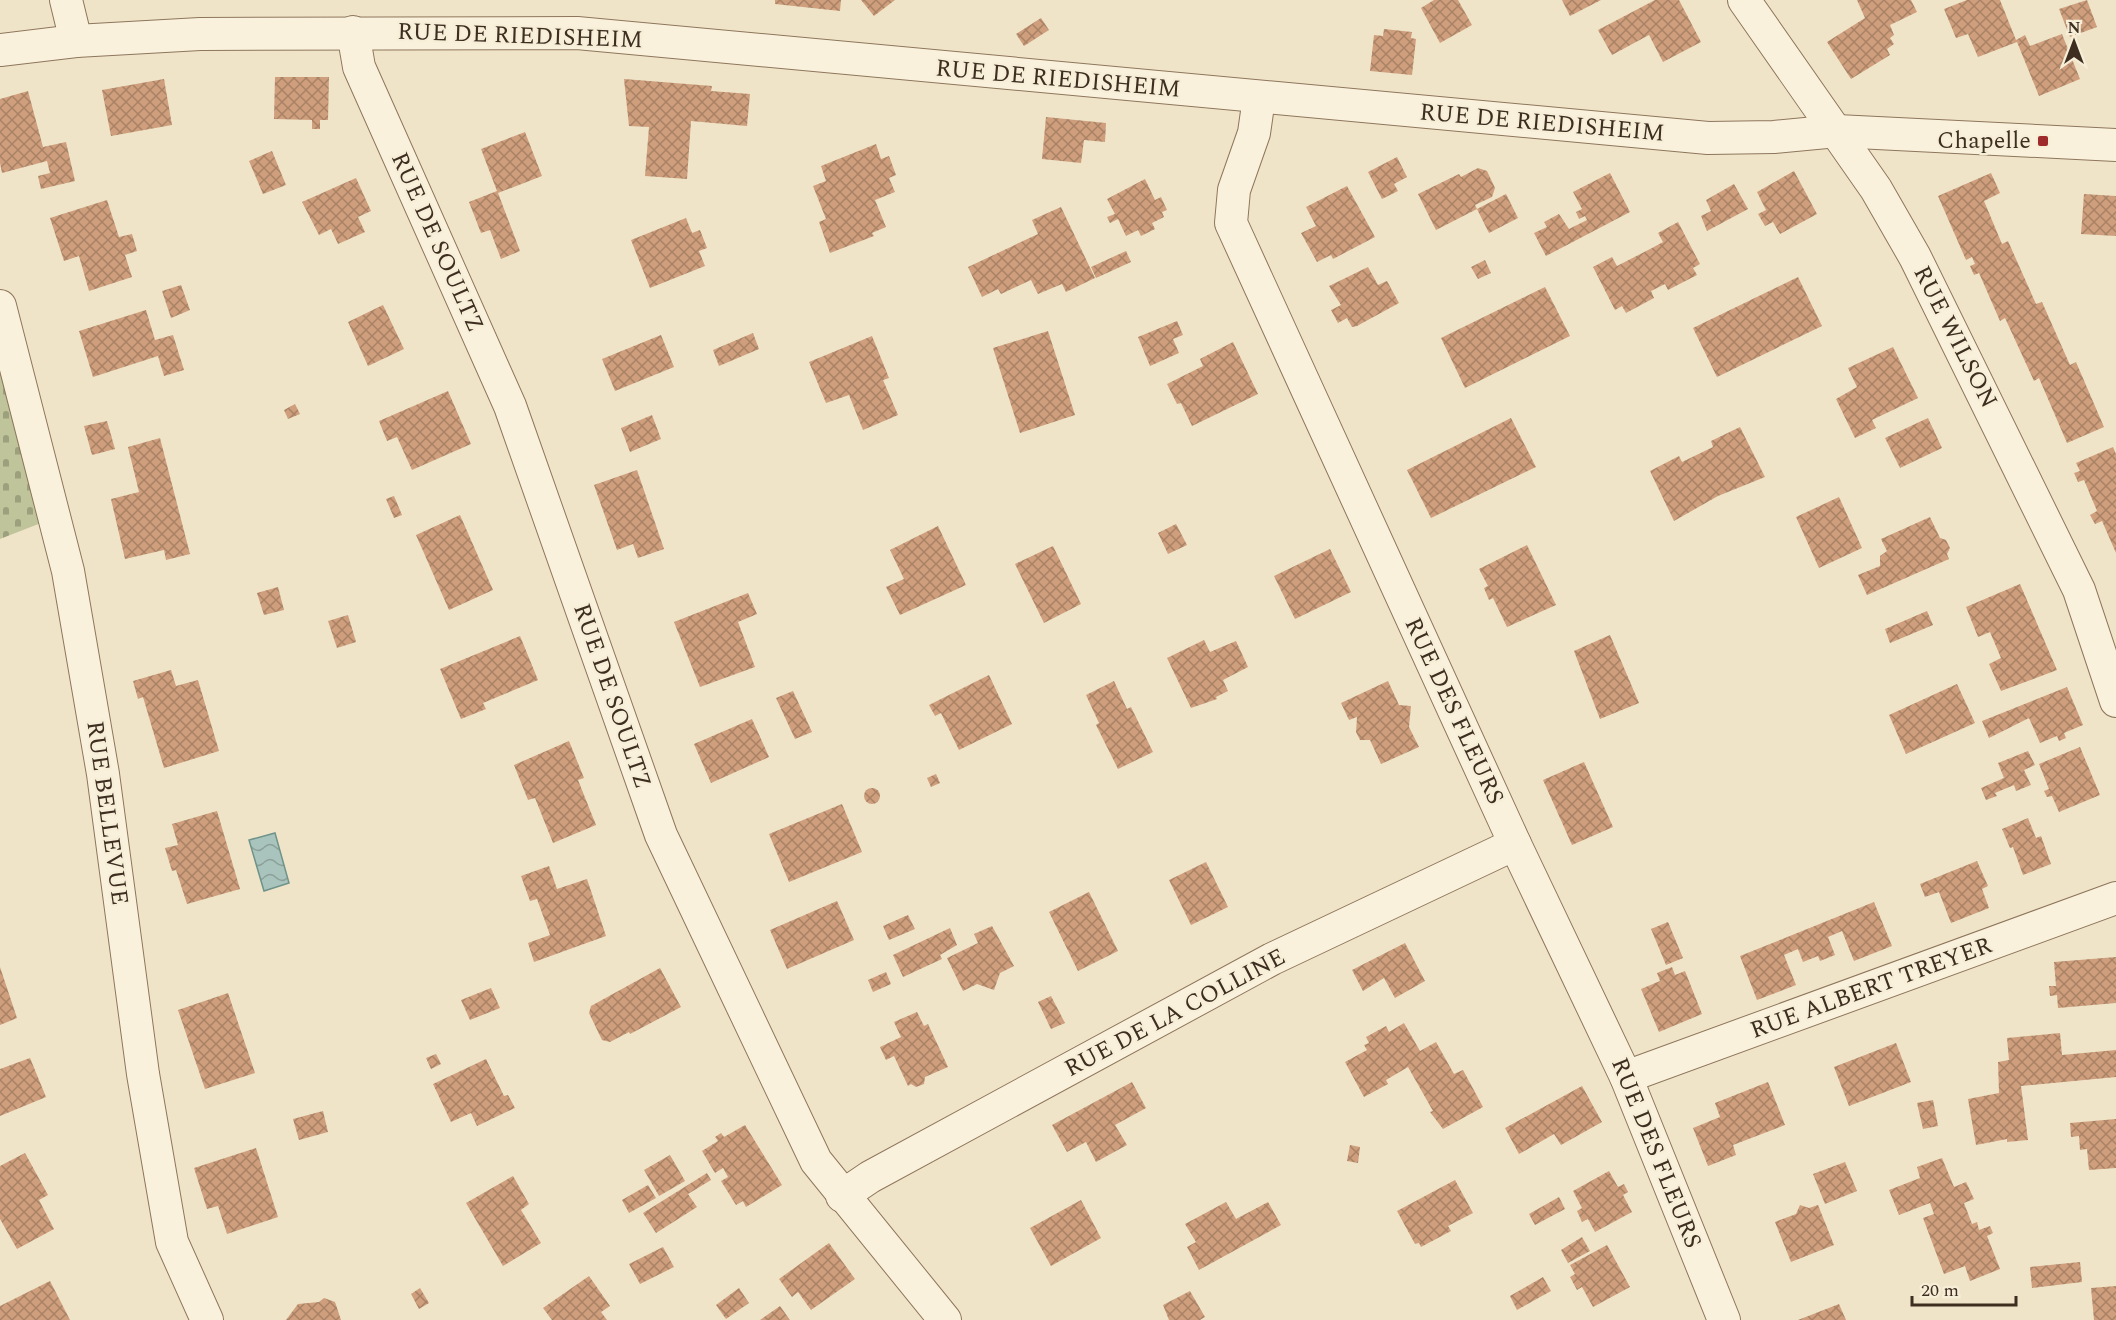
<svg xmlns="http://www.w3.org/2000/svg" width="2116" height="1320" font-family="Spectral,serif">
  <defs>
    <pattern id="cemetery-stones" width="16" height="16" patternUnits="userSpaceOnUse" patternTransform="scale(1.5)"><rect width="16" height="16" fill="#bfc49a"/><path d="M2 7V4a2 2 0 0 1 4 0v3zM10 15v-3a2 2 0 0 1 4 0v3z" fill="#9ca07d"/></pattern>
    <pattern id="water-waves" width="16" height="10" patternUnits="userSpaceOnUse" patternTransform="scale(1.5)"><rect width="16" height="10" fill="#a9c4bc"/><path d="M0 5q4-4 8 0t8 0" fill="none" stroke="#8ba098"/></pattern>
    <pattern id="building-cross-hatch" width="8" height="8" patternUnits="userSpaceOnUse" patternTransform="scale(1.5)"><rect width="8" height="8" fill="#cf9f7d"/><path d="M0 0l8 8M0 8l8-8" fill="none" stroke="#a98266"/></pattern>
  </defs>
  <rect width="100%" height="100%" fill="#f0e4c8"/>
  <path fill="url(#cemetery-stones)" d="M0 361 41 523 0 539Z"/>
  <path fill="url(#water-waves)" stroke="#6f938a" stroke-width="1.5" d="M275 833 289 883 264 891 249 840Z"/>
  <g fill="url(#building-cross-hatch)">
    <path d="M775 0H841L840 11 775 4Z"/>
    <path d="M861 0H895L874 16Z"/>
    <path d="M1434 0H1458L1472 25 1440 43 1421 8Z"/>
    <path d="M1562 0H1601L1570 16Z"/>
    <path d="M1655 0H1679L1701 42 1663 62 1649 35 1612 55 1598 30Z"/>
    <path d="M1857 0H1911L1917 12 1890 25 1894 35 1890 38 1894 44 1887 49 1890 55 1851 79 1827 42 1865 18Z"/>
    <path d="M1967 0H2000L2016 40 2025 35 2030 46 2062 34 2080 79 2039 96 2017 42 1978 57 1968 34 1956 38 1944 9Z"/>
    <path d="M2087 0 2097 27 2070 37 2059 9Z"/>
    <path d="M1041 18 1049 30 1024 46 1016 34Z"/>
    <path d="M1384 29 1412 32 1411 38 1416 39 1412 75 1370 71 1374 35 1383 36Z"/>
    <path d="M275 77H329L328 120H320V129H312V120L274 119Z"/>
    <path d="M164 79 172 125 111 136 102 90Z"/>
    <path d="M624 79 712 86 711 91 750 94 747 126 691 121 687 179 645 176 649 127 629 126Z"/>
    <path d="M28 91 43 147 66 142 75 181 41 189 38 176 50 173 47 161 2 173 0 163V99Z"/>
    <path d="M1046 117 1106 123 1105 142 1084 140 1081 163 1042 159Z"/>
    <path d="M525 132 542 176 498 193 520 251 501 259 490 230 481 233 469 202 497 191 481 149Z"/>
    <path d="M876 144 881 159 889 156 896 175 889 178 895 192 875 200 886 227 872 233 874 236 830 253 819 222 826 219 813 186 826 181 821 166Z"/>
    <path d="M272 151 286 185 263 194 249 161Z"/>
    <path d="M1397 157 1407 177 1394 184 1398 191 1382 199 1368 172Z"/>
    <path d="M1478 168 1487 171 1495 188 1492 197 1475 205 1477 209 1436 230 1418 194 1459 174 1461 177Z"/>
    <path d="M1794 171 1817 214 1780 234 1773 222 1765 226 1758 214 1766 210 1757 192Z"/>
    <path d="M1610 173 1630 212 1546 256 1534 233 1547 227 1544 222 1559 214 1569 229 1587 220 1585 216 1579 219 1576 212 1582 209 1573 192Z"/>
    <path d="M1991 173 2000 193 1984 201 2002 244 2008 241 2036 304 2042 302 2070 365 2076 362 2104 427 2067 443 2039 378 2034 381 2005 318 2000 321 1979 273 1974 275 1970 266 1975 264 1972 257 1966 260 1938 196Z"/>
    <path d="M356 178 371 211 358 217 365 232 338 244 331 229 319 235 302 202Z"/>
    <path d="M1145 179 1155 200 1161 197 1167 210 1162 212 1164 217 1152 223 1155 229 1141 236 1138 230 1126 236 1118 219 1110 223 1107 217 1115 214 1107 199Z"/>
    <path d="M1734 184 1748 209 1707 231 1701 216 1711 211 1706 200Z"/>
    <path d="M1347 186 1375 237 1333 259 1331 255 1317 262 1301 233 1316 226 1306 207Z"/>
    <path d="M1506 194 1518 218 1489 233 1477 209Z"/>
    <path d="M2084 194 2116 196V236L2081 234Z"/>
    <path d="M107 200 119 237 132 234 137 251 125 255 132 277 89 291 79 256 64 261 50 218Z"/>
    <path d="M1061 207 1095 278 1066 292 1062 284 1038 294 1031 280 1001 294 998 289 982 297 968 267 1038 234 1032 220Z"/>
    <path d="M686 218 692 233 700 230 707 248 699 251 705 266 650 288 631 240Z"/>
    <path d="M1678 222 1700 264 1693 268 1697 275 1668 290 1665 284 1651 291 1654 298 1626 313 1622 306 1615 310 1593 267 1612 257 1617 266 1652 248 1663 242 1658 233Z"/>
    <path d="M1126 251 1131 262 1096 278 1091 267Z"/>
    <path d="M1485 260 1491 273 1478 279 1471 267Z"/>
    <path d="M1368 267 1378 285 1387 281 1399 303 1357 326 1352 327 1347 318 1338 323 1331 310 1341 305 1329 286Z"/>
    <path d="M1798 277 1822 326 1717 377 1693 328Z"/>
    <path d="M181 285 190 310 171 318 162 291Z"/>
    <path d="M1545 287 1570 336 1465 388 1441 338Z"/>
    <path d="M383 305 404 349 368 366 348 322Z"/>
    <path d="M146 310 155 340 173 335 184 370 164 376 158 356 93 377 79 331Z"/>
    <path d="M1177 321 1183 335 1173 339 1179 353 1150 366 1138 337Z"/>
    <path d="M1048 331 1075 415 1020 433 993 348Z"/>
    <path d="M753 333 759 349 719 366 713 350Z"/>
    <path d="M661 335 674 367 615 391 602 359Z"/>
    <path d="M872 336 889 378 883 380 898 415 863 430 849 395 826 403 809 362Z"/>
    <path d="M1233 342 1258 394 1192 426 1181 403 1177 404 1167 384 1203 366 1200 359Z"/>
    <path d="M1893 347 1918 398 1872 420 1876 428 1855 438 1836 399 1857 387 1848 368Z"/>
    <path d="M448 391 471 444 412 470 397 437 387 441 379 421Z"/>
    <path d="M295 404 300 414 288 419 284 410Z"/>
    <path d="M652 415 661 439 630 452 621 428Z"/>
    <path d="M1511 418 1536 467 1431 518 1407 470Z"/>
    <path d="M1928 418 1942 448 1900 468 1885 438Z"/>
    <path d="M107 421 115 449 92 455 84 426Z"/>
    <path d="M1740 427 1765 477 1718 496 1674 521 1650 471 1679 456 1682 462 1713 447 1711 441Z"/>
    <path d="M160 438 190 554 166 560 164 550 125 559 111 499 139 492 128 447Z"/>
    <path d="M2113 447 2116 454V553L2102 521 2095 524 2090 515 2097 511 2084 480 2078 482 2074 473 2080 471 2076 463Z"/>
    <path d="M637 470 664 549 638 558 633 544 617 550 594 485Z"/>
    <path d="M394 496 402 515 394 518 386 499Z"/>
    <path d="M1839 497 1862 548 1819 568 1796 517Z"/>
    <path d="M460 515 493 590 449 610 416 535Z"/>
    <path d="M1930 517 1940 538 1946 540 1950 548 1947 554 1949 559 1867 595 1858 575 1880 566V556L1887 551 1881 539Z"/>
    <path d="M1176 524 1187 545 1168 554 1158 533Z"/>
    <path d="M938 526 966 585 900 615 886 587 904 579 890 550Z"/>
    <path d="M1527 545 1556 605 1507 627 1493 598 1489 600 1484 588 1488 586 1479 569Z"/>
    <path d="M1053 546 1081 604 1044 623 1015 564Z"/>
    <path d="M1330 549 1351 592 1295 619 1274 576Z"/>
    <path d="M2020 584 2057 670 2001 691 1989 664 2001 658 1990 632 1978 637 1966 607Z"/>
    <path d="M278 587 284 610 264 615 257 593Z"/>
    <path d="M748 593 757 614 738 622 755 667 700 687 674 622Z"/>
    <path d="M1927 611 1933 625 1890 643 1885 629Z"/>
    <path d="M348 615 356 642 337 648 328 621Z"/>
    <path d="M1610 635 1639 703 1600 719 1574 651Z"/>
    <path d="M520 636 538 680 483 703 486 709 461 719 440 669Z"/>
    <path d="M1204 640 1210 652 1236 641 1248 667 1223 680 1228 691 1216 697 1217 699 1191 708 1167 658Z"/>
    <path d="M171 670 176 686 198 680 219 751 164 768 143 697 138 699 133 681Z"/>
    <path d="M989 675 1012 724 959 750 941 713 935 716 929 705Z"/>
    <path d="M1114 681 1127 709 1131 707 1153 752 1118 769 1096 725 1099 723 1086 695Z"/>
    <path d="M1388 681 1399 705 1411 706 1409 727 1419 747 1381 764 1370 740H1360L1356 732 1357 717 1349 720 1341 703Z"/>
    <path d="M1957 684 1975 723 1906 754 1889 715Z"/>
    <path d="M2067 687 2083 725 2064 733 2066 738 2059 741 2057 736 2040 743 2029 718 1989 738 1982 721Z"/>
    <path d="M793 691 812 732 795 739 776 698Z"/>
    <path d="M752 719 769 757 711 783 694 744Z"/>
    <path d="M569 741 584 778 578 780 596 825 553 843 535 798 528 800 514 765Z"/>
    <path d="M2080 747 2100 795 2059 812 2052 796 2047 797 2044 791 2049 789 2039 764Z"/>
    <path d="M2028 751 2035 765 2024 770 2031 785 2016 791 2014 785 1995 793 1997 796 1986 800 1981 788 2004 778 1998 763Z"/>
    <path d="M1584 762 1613 827 1572 845 1543 780Z"/>
    <path d="M936 774 940 783 931 787 927 778Z"/>
    <circle cx="872" cy="796" r="8"/>
    <path d="M842 804 862 852 789 882 769 834Z"/>
    <path d="M217 811 240 889 187 904 176 870 172 871 165 848 178 845 172 824Z"/>
    <path d="M2028 818 2036 838 2041 836 2051 864 2023 875 2013 847 2010 848 2002 829Z"/>
    <path d="M1977 861 1988 886 1982 889 1989 908 1951 923 1939 892 1925 897 1920 884Z"/>
    <path d="M1206 862 1228 907 1191 925 1169 880Z"/>
    <path d="M549 866 557 889 587 879 606 936 534 962 528 943 550 935 537 899 530 901 521 876Z"/>
    <path d="M1089 892 1118 951 1078 971 1049 912Z"/>
    <path d="M837 901 854 940 787 969 770 930Z"/>
    <path d="M1874 902 1892 946 1854 961 1842 931 1828 937 1835 955 1820 961 1818 956 1803 962 1798 949 1784 955 1796 985 1757 1000 1740 956Z"/>
    <path d="M908 915 915 929 889 940 883 926Z"/>
    <path d="M1668 922 1683 958 1666 965 1651 929Z"/>
    <path d="M992 926 1014 966 1000 973 994 990 977 984 963 991 947 958 978 943 974 934Z"/>
    <path d="M950 928 957 945 940 955 942 959 903 977 893 955Z"/>
    <path d="M1405 943 1425 981 1395 998 1384 978 1363 991 1352 970Z"/>
    <path d="M2116 957V1003L2058 1008 2057 995 2050 996 2049 986H2056L2054 962Z"/>
    <path d="M0 967 17 1018 0 1025Z"/>
    <path d="M1672 967 1675 975 1685 971 1702 1014 1659 1032 1641 989 1660 981 1657 973Z"/>
    <path d="M660 968 681 1007 630 1034 629 1032 610 1042 602 1040 589 1013 591 1006Z"/>
    <path d="M886 972 891 984 873 992 868 980Z"/>
    <path d="M491 988 500 1008 470 1020 461 1000Z"/>
    <path d="M228 993 255 1073 205 1089 178 1010Z"/>
    <path d="M1051 996 1065 1023 1051 1029 1038 1002Z"/>
    <path d="M917 1012 924 1026 928 1024 948 1067 925 1077 924 1084 916 1087 911 1084 908 1086 894 1056 886 1060 880 1047 901 1037 894 1022Z"/>
    <path d="M1404 1023 1420 1051 1436 1042 1454 1074 1463 1070 1483 1107 1443 1129 1430 1112 1433 1111 1408 1067 1386 1080 1388 1084 1364 1097 1345 1062 1367 1050 1364 1045 1369 1043 1366 1037 1386 1026 1389 1032Z"/>
    <path d="M2060 1033 2062 1055 2116 1050V1077L2021 1086 2028 1140 2007 1142V1139L1976 1145 1968 1099 1999 1093 1998 1062 2009 1060 2007 1038Z"/>
    <path d="M1896 1043 1911 1082 1849 1106 1834 1067Z"/>
    <path d="M436 1054 441 1064 431 1069 426 1058Z"/>
    <path d="M30 1058 46 1097 0 1116V1069Z"/>
    <path d="M486 1059 504 1096 508 1095 515 1108 477 1126 471 1113 451 1122 433 1084Z"/>
    <path d="M1132 1082 1146 1108 1115 1125 1127 1145 1096 1162 1086 1142 1067 1152 1052 1125Z"/>
    <path d="M1768 1082 1785 1125 1733 1145 1736 1155 1708 1166 1693 1128 1720 1117 1715 1103Z"/>
    <path d="M1582 1086 1602 1122 1561 1145 1554 1134 1519 1154 1505 1128Z"/>
    <path d="M1933 1100 1938 1126 1923 1129 1917 1103Z"/>
    <path d="M323 1111 328 1132 299 1140 293 1119Z"/>
    <path d="M2116 1119V1168L2089 1170 2087 1149 2080 1150 2079 1136 2071 1137 2070 1123Z"/>
    <path d="M745 1125 782 1185 746 1207 743 1201 736 1205 721 1181 728 1177 723 1168 715 1173 702 1151 718 1141 715 1137 721 1133 724 1137Z"/>
    <path d="M1350 1145 1360 1147 1358 1163 1347 1161Z"/>
    <path d="M256 1148 278 1217 227 1234 218 1206 207 1209 194 1168Z"/>
    <path d="M25 1153 48 1195 39 1200 54 1229 17 1249 0 1219V1166Z"/>
    <path d="M670 1155 685 1181 659 1196 644 1170Z"/>
    <path d="M1942 1158 1954 1187 1966 1182 1974 1199 1964 1203 1972 1224 1977 1222 1979 1230 1990 1226 1993 1233 1987 1236 2000 1269 1970 1281 1965 1266 1944 1274 1923 1218 1934 1214 1930 1203 1899 1215 1889 1190 1920 1178 1917 1167Z"/>
    <path d="M1845 1162 1857 1191 1825 1204 1813 1174Z"/>
    <path d="M1609 1171 1618 1187 1624 1184 1628 1192 1623 1195 1632 1212 1595 1232 1588 1219 1582 1222 1577 1211 1582 1208 1573 1191Z"/>
    <path d="M707 1173 711 1180 688 1194 697 1207 656 1233 643 1213Z"/>
    <path d="M513 1176 529 1204 521 1210 541 1243 503 1266 466 1203Z"/>
    <path d="M1455 1180 1473 1213 1448 1226 1451 1231 1421 1247 1419 1243 1415 1244 1397 1211Z"/>
    <path d="M648 1185 656 1198 629 1213 622 1200Z"/>
    <path d="M1559 1197 1565 1209 1535 1225 1529 1214Z"/>
    <path d="M1081 1200 1101 1238 1051 1266 1030 1228Z"/>
    <path d="M1226 1202 1236 1219 1268 1202 1281 1225 1199 1270 1187 1247 1196 1242 1185 1224Z"/>
    <path d="M1800 1205 1809 1208 1818 1205 1834 1245 1791 1262 1775 1222 1796 1214Z"/>
    <path d="M1582 1237 1590 1251 1568 1263 1561 1250Z"/>
    <path d="M829 1243 855 1279 811 1310 798 1292 792 1297 779 1279Z"/>
    <path d="M1607 1245 1630 1287 1593 1307 1582 1287 1577 1290 1570 1277 1575 1274 1570 1265Z"/>
    <path d="M663 1247 674 1267 640 1284 629 1264Z"/>
    <path d="M2080 1262 2082 1282 2032 1288 2030 1267Z"/>
    <path d="M589 1276 610 1306 601 1312 607 1320H552L543 1308Z"/>
    <path d="M1543 1277 1551 1291 1517 1310 1510 1296Z"/>
    <path d="M50 1281 70 1320H0V1306Z"/>
    <path d="M2116 1286V1320H2094L2091 1288Z"/>
    <path d="M420 1288 429 1303 419 1309 411 1294Z"/>
    <path d="M739 1288 749 1303 726 1319 716 1305Z"/>
    <path d="M1190 1291 1205 1317 1200 1320H1169L1163 1305Z"/>
    <path d="M324 1298 335 1302 341 1320H286L298 1304 319 1302Z"/>
    <path d="M1839 1304 1846 1320H1798Z"/>
    <path d="M780 1306 790 1320H760Z"/>
  </g>
  <g fill="none" stroke-linecap="round" stroke-linejoin="round">
    <defs>
      <g id="street">
        <path d="M66 0 76 41"/>
        <path d="M1744 0 1876 189 1915 257 2079 590 2116 701"/>
        <path d="M353 32 359 67 510 406 661 835 816 1161 945 1320"/>
        <path d="M0 50 76 41 200 34 577 33 1708 138 1774 137 1837 131 2116 145"/>
        <path d="M1259 98 1254 133 1234 190 1231 223 1515 844 1626 1077 1724 1320"/>
        <path d="M0 306 68 571 103 774 143 1074 172 1242 207 1320"/>
        <path d="M1626 1077 2116 898"/>
        <path d="M842 1196 870 1177 1272 959 1515 844"/>
      </g>
    </defs>
    <use href="#street" stroke="#8d765c" stroke-width="34"/>
    <use href="#street" stroke="#faf1dc" stroke-width="32"/>
  </g>
  <rect fill="#9e2a2b" stroke="#f7eed8" stroke-width="2" x="2037" y="135" width="12" height="12" rx="3"/>
  <g text-anchor="middle" dominant-baseline="central" stroke-width="4.5" stroke-linejoin="round" paint-order="stroke">
    <g font-size="24" fill="#3d2e20" stroke="#f7eed8">
      <text transform="translate(520 36) rotate(2)">RUE DE RIEDISHEIM</text>
      <text transform="translate(1058 79) rotate(5)">RUE DE RIEDISHEIM</text>
      <text transform="translate(1542 123) rotate(5)">RUE DE RIEDISHEIM</text>
      <text transform="translate(437 242) rotate(66)">RUE DE SOULTZ</text>
      <text transform="translate(1955 337) rotate(63)">RUE WILSON</text>
      <text transform="translate(612 696) rotate(71)">RUE DE SOULTZ</text>
      <text transform="translate(1454 711) rotate(65)">RUE DES FLEURS</text>
      <text transform="translate(107 813) rotate(82)">RUE BELLEVUE</text>
      <text transform="translate(1871 988) rotate(-20)">RUE ALBERT TREYER</text>
      <text transform="translate(1175 1013) rotate(-28)">RUE DE LA COLLINE</text>
      <text transform="translate(1656 1153) rotate(68)">RUE DES FLEURS</text>
    </g>
    <g font-size="24" fill="#3d2e20" stroke="#f7eed8" text-anchor="end">
      <text x="2031" y="141">Chapelle</text>
    </g>
  </g>
  <g transform="translate(2074 42)" stroke="#f7eed8" stroke-width="4.5" paint-order="stroke">
  <path d="M0-4.5L10 22L0 15L-10 22Z" fill="#3d2e20"/>
  <text y="-9" font-size="16" font-weight="bold" text-anchor="middle" fill="#3d2e20">N</text>
  </g>
  <path d="M1912 1296v9h104v-9" fill="none" stroke="#3d2e20" stroke-width="3"/>
  <text x="1921" y="1296" font-size="18" fill="#3d2e20" stroke="#f7eed8" stroke-width="4.5" paint-order="stroke">20 m</text>
</svg>
